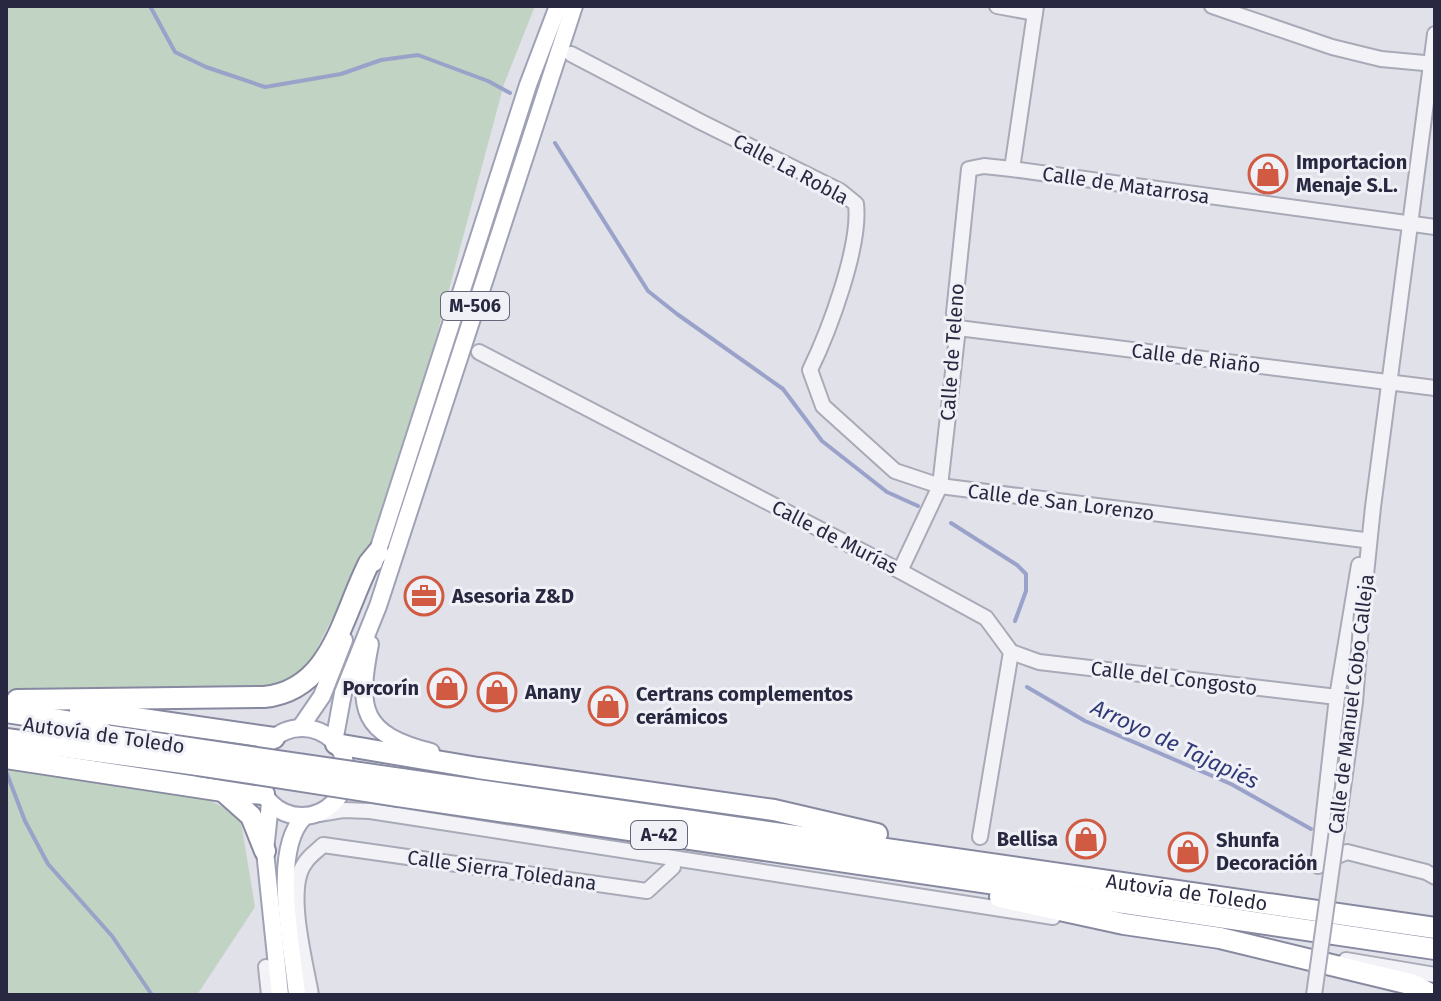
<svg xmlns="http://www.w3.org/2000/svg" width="1441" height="1001" font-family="'Fira Sans',sans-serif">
  <rect width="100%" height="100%" fill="#e0e1e9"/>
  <g fill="#c1d3c2">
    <path d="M6 6H535L504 84 417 409 372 540 306 670 276 688 80 694 6 690Z"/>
    <path d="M6 766 209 800 240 816 255 907 197 995H6Z"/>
  </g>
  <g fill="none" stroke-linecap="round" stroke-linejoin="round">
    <g stroke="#9aa2ca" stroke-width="4">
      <path d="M150 6 175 52 206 67 265 87 341 74 381 60 418 55 488 81 510 93"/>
      <path d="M555 143 648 291 677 314 783 389 822 441 887 492 918 506"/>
      <path d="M951 523 1017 565 1026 574V591L1015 621"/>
      <path d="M1027 687 1085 721 1231 784 1311 829"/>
      <path d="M7 774 25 821 48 864 112 936 152 995"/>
    </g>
    <defs>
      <g id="minor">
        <path d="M997 6 1035 13"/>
        <path d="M1212 6 1332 47 1381 59 1435 64"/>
        <path d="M571 54 701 122 840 191 856 204C861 246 829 331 810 370L823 406 895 471 940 486 1364 540"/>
        <path d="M1012 169 1036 6"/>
        <path d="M958 328 1435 388"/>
        <path d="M479 352 900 571 986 618 1011 652 980 837"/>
        <path d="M900 571 940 486 958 328 954 313 969 169 984 166 1012 169 1435 227"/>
        <path d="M1362 613 1373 507 1435 34"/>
        <path d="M1011 652 1039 662 1337 697"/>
        <path d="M319 814 343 810 370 811 1053 917"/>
        <path d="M1325 861 1347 852 1426 872 1435 877"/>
        <path d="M1318 866 1337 697 1359 565"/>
        <path d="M1346 960 1435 975"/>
        <path d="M266 967 269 995"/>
        <path d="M311 995C306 964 285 889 305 863 309 856 317 851 323 845L647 891 673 867"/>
      </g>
      <g id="major">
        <path d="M374 563 528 85 558 6"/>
        <path d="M370 644C357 710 361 734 431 752"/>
        <circle cx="302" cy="772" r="44"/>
        <path d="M300 728 322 696 344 640"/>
        <path d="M334 742 343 693 378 606 574 6"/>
        <path d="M270 803 265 851 280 995"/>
        <path d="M297 995C293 949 270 851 304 817"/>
      </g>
      <g id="highway">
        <path d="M17 700 264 697C332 690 342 616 369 563L378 552"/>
        <path d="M80 710 274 738"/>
        <path d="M6 712 98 726"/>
        <path d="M84 732 202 750"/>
        <path d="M6 739 198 765"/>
        <path d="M336 744 478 768 774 810 877 834"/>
        <path d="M6 758 223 791 264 794"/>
        <path id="s1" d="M401 779 1435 928"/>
        <path d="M223 791 251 816 265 851"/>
        <path d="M398 796 1435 949"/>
        <path d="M1000 897 1124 924 1220 938 1414 985 1432 995"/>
      </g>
    </defs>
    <use href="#minor" stroke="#a9aab7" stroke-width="18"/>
    <use href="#major" stroke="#9fa1b5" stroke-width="20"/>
    <use href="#highway" stroke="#8789a0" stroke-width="24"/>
    <use href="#minor" stroke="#f3f3f7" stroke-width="14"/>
    <use href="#major" stroke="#fff" stroke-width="16"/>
    <use href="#highway" stroke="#fff" stroke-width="20"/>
    <defs>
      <path id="minor-bridge" d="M1314 995 1355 702 1362 613"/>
      <g id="highway-bridge">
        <path d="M202 750 401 779"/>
        <path d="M198 765 398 796"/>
      </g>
    </defs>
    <use href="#minor-bridge" stroke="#a9aab7" stroke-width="18" stroke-linecap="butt"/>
    <use href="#highway-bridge" stroke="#8789a0" stroke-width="24" stroke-linecap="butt"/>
    <use href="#minor-bridge" stroke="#f3f3f7" stroke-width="14"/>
    <use href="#highway-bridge" stroke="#fff" stroke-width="20"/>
  </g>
  <defs>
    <symbol id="shop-ring" viewBox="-11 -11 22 22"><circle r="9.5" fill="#f0f0f7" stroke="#d15a42" stroke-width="1.5"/><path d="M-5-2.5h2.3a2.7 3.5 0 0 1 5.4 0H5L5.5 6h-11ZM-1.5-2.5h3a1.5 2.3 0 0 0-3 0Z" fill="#d15a42"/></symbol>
    <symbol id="office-ring" viewBox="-11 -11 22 22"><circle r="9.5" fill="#f0f0f7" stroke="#d15a42" stroke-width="1.5"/><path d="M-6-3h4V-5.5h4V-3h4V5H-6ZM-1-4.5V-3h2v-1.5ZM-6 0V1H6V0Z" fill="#d15a42"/></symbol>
  </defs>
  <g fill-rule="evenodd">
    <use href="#shop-ring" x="1246" y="152" width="44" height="44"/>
    <use href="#office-ring" x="402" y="574" width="44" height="44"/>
    <use href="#shop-ring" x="425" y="666" width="44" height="44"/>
    <use href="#shop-ring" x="475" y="670" width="44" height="44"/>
    <use href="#shop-ring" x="586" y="684" width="44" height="44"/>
    <use href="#shop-ring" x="1064" y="817" width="44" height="44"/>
    <use href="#shop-ring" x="1166" y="830" width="44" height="44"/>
  </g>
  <g text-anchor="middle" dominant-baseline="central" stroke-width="6" stroke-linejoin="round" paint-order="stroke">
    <g fill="#f0f0f7" stroke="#646578" stroke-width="2">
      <rect x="441" y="292" width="68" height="28" rx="6"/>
      <rect x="631" y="821" width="56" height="28" rx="6"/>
    </g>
    <g font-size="18" font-weight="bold" fill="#282941">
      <text x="475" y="306">M-506</text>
      <text x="659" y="835">A-42</text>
    </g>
    <g font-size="20" font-weight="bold" fill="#282941" stroke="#f0f0f7" text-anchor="start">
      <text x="1296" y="162">Importacion<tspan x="1296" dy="23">Menaje S.L.</tspan></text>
      <text x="452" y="596">Asesoria Z&amp;D</text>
      <text x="419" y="688" text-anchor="end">Porcorín</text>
      <text x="525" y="692">Anany</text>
      <text x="636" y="694">Certrans complementos<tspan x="636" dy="23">cerámicos</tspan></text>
      <text x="1058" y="839" text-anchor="end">Bellisa</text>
      <text x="1216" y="840">Shunfa<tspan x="1216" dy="23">Decoración</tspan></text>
    </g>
    <g font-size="20" fill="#282941" stroke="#f0f0f7">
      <text transform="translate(791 169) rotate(28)">Calle La Robla</text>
      <text transform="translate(1126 185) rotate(8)">Calle de Matarrosa</text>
      <text transform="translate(952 352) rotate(-86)">Calle de Teleno</text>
      <text transform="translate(1196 358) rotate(7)">Calle de Riaño</text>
      <text transform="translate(1061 502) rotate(7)">Calle de San Lorenzo</text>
      <text transform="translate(835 537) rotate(27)">Calle de Murías</text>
      <text transform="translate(1174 678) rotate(7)">Calle del Congosto</text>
      <text transform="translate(1351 704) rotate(-83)">Calle de Manuel Cobo Calleja</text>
      <text transform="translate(104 735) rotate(8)">Autovía de Toledo</text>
      <text transform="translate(502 870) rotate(8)">Calle Sierra Toledana</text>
      <text stroke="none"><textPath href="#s1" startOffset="794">Autovía de Toledo</textPath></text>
    </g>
    <g font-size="22" font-style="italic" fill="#313a76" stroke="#f0f0f7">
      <text transform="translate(1175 744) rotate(25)">Arroyo de Tajapiés</text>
    </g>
  </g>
  <rect width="1441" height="1001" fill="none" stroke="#282941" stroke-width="16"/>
</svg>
